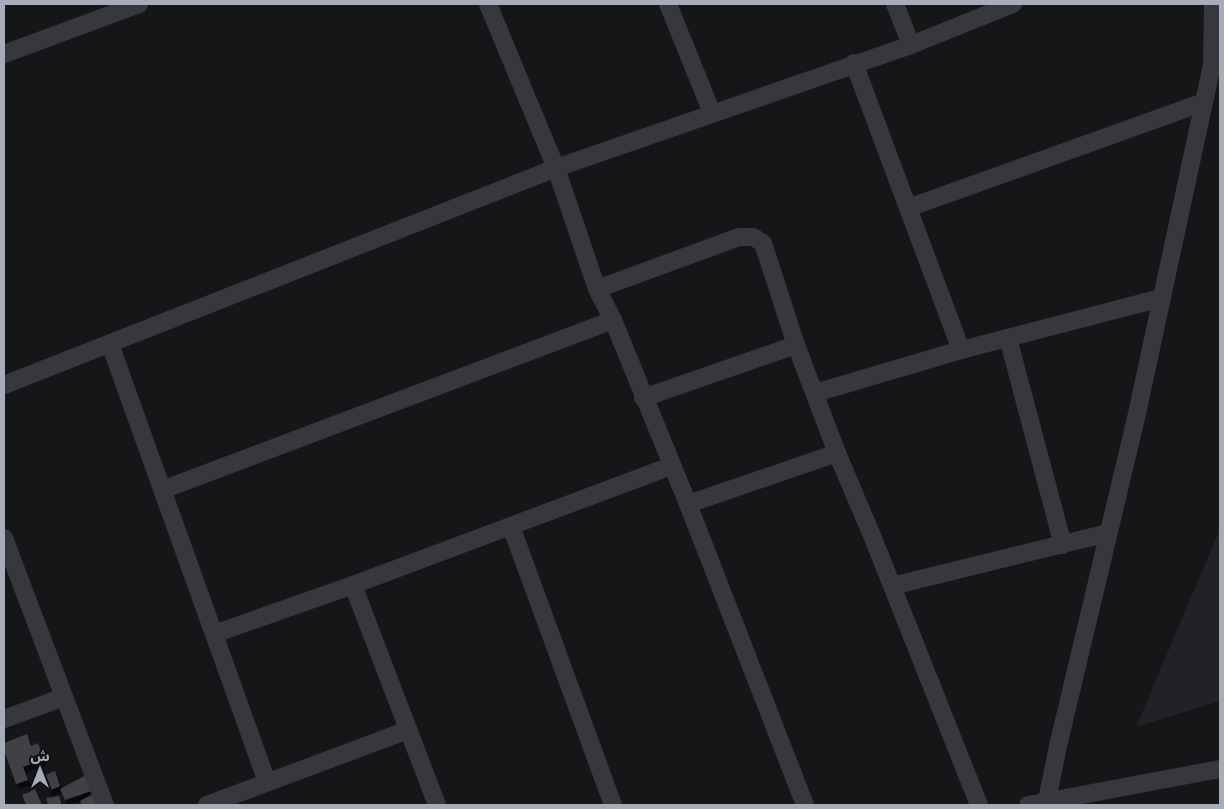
<svg xmlns="http://www.w3.org/2000/svg" width="1224" height="809" font-family="Overpass,'Noto Sans Arabic',sans-serif">
  <defs>
    <filter id="shadow"><feDropShadow dx="3" dy="5.5" stdDeviation="0" flood-color="#0009"/></filter>
  </defs>
  <rect width="100%" height="100%" fill="#151618"/>
  <path fill="#212225" d="M1220 529V701L1136 727Z"/>
  <g fill="#3f4145" filter="url(#shadow)">
    <path d="M27 734 31 746 38 743 44 759 23 767 28 780 16 784 4 750V743Z"/>
    <path d="M55 771 60 786 49 791 43 776Z"/>
    <path d="M86 775 94 790 65 800 60 789Z"/>
    <path d="M35 789 42 805H26L22 795Z"/>
    <path d="M93 794 96 805H82L80 801Z"/>
    <path d="M59 796 62 805H48L46 798Z"/>
  </g>
  <g fill="none" stroke-linecap="round" stroke-linejoin="round">
    <g stroke="#36383d" stroke-width="18">
      <path d="M488 4 556 168 597 289 613 320 688 504 805 805"/>
      <path d="M668 4 712 113"/>
      <path d="M895 4 911 45"/>
      <path d="M4 54 139 4"/>
      <path d="M854 63 961 350"/>
      <path d="M908 208 1204 102"/>
      <path d="M597 289 739 237H753L763 243 796 345 837 453 873 538 979 805"/>
      <path d="M1008 338 1063 545"/>
      <path d="M110 344 267 782"/>
      <path d="M4 385 556 168 911 45 1013 4"/>
      <path d="M815 393 961 350 1161 298"/>
      <path d="M643 398 796 345"/>
      <path d="M162 490 613 320"/>
      <path d="M688 504 837 453"/>
      <path d="M511 526 613 805"/>
      <path d="M4 538 105 805"/>
      <path d="M353 585 437 805"/>
      <path d="M892 586 1108 533"/>
      <path d="M214 634 353 585 671 466"/>
      <path d="M4 719 64 697"/>
      <path d="M207 805 408 730"/>
      <path d="M1028 805 1220 769"/>
      <path d="M1046 805 1058 746 1136 418 1212 65 1213 4"/>
    </g>
  </g>
  <rect width="1224" height="809" fill="none" stroke="#a6adb9" stroke-width="10"/>
  <g transform="translate(40 769)" stroke="#101113" stroke-width="4" paint-order="stroke">
  <path d="M0-4L9 19L0 12L-9 19Z" fill="#a6adb9"/>
  <text y="-8" font-size="14" font-weight="bold" text-anchor="middle" fill="#a6adb9">ش</text>
  </g>
</svg>
